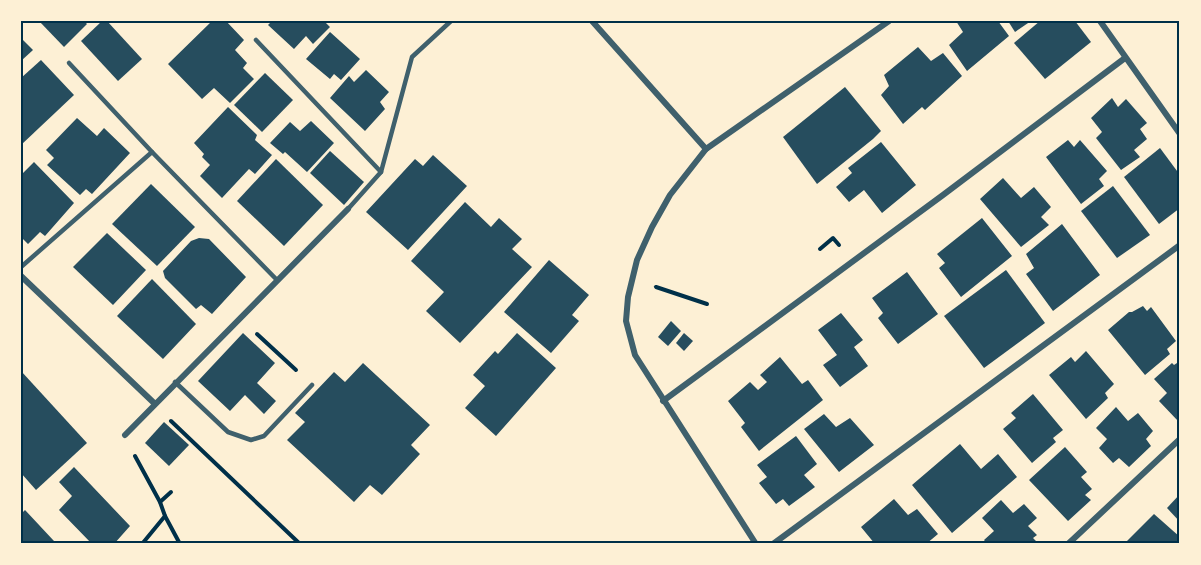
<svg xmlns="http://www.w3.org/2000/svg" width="1201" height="565" font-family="'Noto Sans',sans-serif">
  <rect width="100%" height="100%" fill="#fdf0d5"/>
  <g fill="#264d5e">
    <path d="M39 21H84L87 24 64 47Z"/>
    <path d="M102 21H107L142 59 118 81 81 41Z"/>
    <path d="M212 21H226L244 40 235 50 247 63 243 68 254 79 230 103 214 88 202 99 168 64Z"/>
    <path d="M272 21H324L330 27 313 44 306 36 294 49 268 25Z"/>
    <path d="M956 21H998L1009 36 967 71 949 45 963 32Z"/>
    <path d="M1008 21H1031L1015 32Z"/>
    <path d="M1040 21H1075L1091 42 1045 79 1014 43Z"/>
    <path d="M330 32 360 59 341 80 334 74 330 79 306 59Z"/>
    <path d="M21 38 33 50 21 61Z"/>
    <path d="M918 47 931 61 943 53 962 76 925 110 922 107 903 124 881 95 889 86 884 75Z"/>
    <path d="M41 60 74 95 21 145V78Z"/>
    <path d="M366 70 389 92 380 102 385 109 365 131 330 98 349 76 354 82Z"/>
    <path d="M265 73 293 100 262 132 234 105Z"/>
    <path d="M845 87 881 131 873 139 817 184 783 137Z"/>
    <path d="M1112 98 1118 107 1126 99 1147 123 1140 129 1147 139 1134 150 1140 157 1121 170 1096 138 1102 132 1091 118Z"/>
    <path d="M228 107 257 135 255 140 272 155 255 174 249 169 222 198 200 176 210 165 202 157 204 154 194 143Z"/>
    <path d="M77 118 97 136 104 128 130 153 92 194 86 189 80 195 47 165 54 158 46 150Z"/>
    <path d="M311 121 334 143 307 172 285 152 283 154 270 143 290 122 300 131Z"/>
    <path d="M1068 140 1074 147 1080 140 1107 171 1099 179 1104 186 1081 204 1046 157Z"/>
    <path d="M881 142 916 185 882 213 864 190 849 202 836 187 852 173 848 168Z"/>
    <path d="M1160 148 1180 175V208L1159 224 1124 177Z"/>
    <path d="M330 151 364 182 344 205 310 173Z"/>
    <path d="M433 155 467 186 408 250 366 212 415 159 423 166Z"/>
    <path d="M276 159 323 205 284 246 237 201Z"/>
    <path d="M34 162 74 203 45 236 40 232 28 244 21 237V175Z"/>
    <path d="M1003 178 1021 198 1034 187 1051 207 1041 217 1049 225 1021 247 980 199Z"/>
    <path d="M151 184 195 227 157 266 112 224Z"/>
    <path d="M1113 186 1150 235 1117 258 1081 211Z"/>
    <path d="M465 202 491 227 499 218 522 239 512 249 532 267 460 343 426 311 444 292 411 261Z"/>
    <path d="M982 218 1012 256 961 297 939 268 945 263 937 254Z"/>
    <path d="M1062 224 1100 275 1053 311 1026 274 1034 268 1026 254Z"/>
    <path d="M107 233 146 270 113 305 73 267Z"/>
    <path d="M199 238 209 239 246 277 212 314 201 305 196 309 165 278 163 271 191 241Z"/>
    <path d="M549 260 589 295 572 315 579 321 551 353 504 312Z"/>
    <path d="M1006 270 1045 323 984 368 944 316Z"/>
    <path d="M907 272 938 314 898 344 878 318 883 313 872 298Z"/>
    <path d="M152 279 196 324 163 359 117 316Z"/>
    <path d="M1143 306 1147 311 1151 307 1176 341 1167 349 1170 354 1145 375 1108 330 1129 312H1132Z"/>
    <path d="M841 313 863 340 854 347 868 366 840 387 823 365 837 355 818 330Z"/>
    <path d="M671 321 681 331 668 346 658 337Z"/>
    <path d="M243 333 275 363 257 383 276 401 264 414 245 395 230 411 198 381Z"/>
    <path d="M517 333 556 368 496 436 465 408 485 386 473 375 495 351 498 354Z"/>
    <path d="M684 333 693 341 684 351 676 343Z"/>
    <path d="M1086 351 1114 384 1105 393 1108 398 1086 419 1049 375 1071 357 1075 362Z"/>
    <path d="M780 357 802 384 808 380 823 400 759 451 741 427 745 423 728 401 750 382 758 390 767 382 760 375Z"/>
    <path d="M1180 361V419L1178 421 1159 401 1167 393 1154 379 1172 363 1174 365Z"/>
    <path d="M363 363 430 425 411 445 420 454 382 495 370 485 354 502 287 440 305 422 295 413 334 372 345 382Z"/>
    <path d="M21 371 87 443 36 490 21 473Z"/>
    <path d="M1033 394 1063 430 1053 438 1056 442 1032 463 1003 429 1016 418 1011 413Z"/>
    <path d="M1116 407 1128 421 1138 413 1153 431 1146 439 1151 446 1129 467 1119 458 1113 463 1099 448 1107 439 1096 428Z"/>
    <path d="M824 414 836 427 850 418 874 445 839 472 804 429Z"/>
    <path d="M164 422 189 445 169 466 145 443Z"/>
    <path d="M796 436 817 464 804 475 815 487 789 506 783 499 776 504 759 483 767 477 757 465Z"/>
    <path d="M960 444 981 469 998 454 1017 477 952 533 912 485Z"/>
    <path d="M1065 447 1087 472 1081 477 1092 489 1085 495 1091 500 1068 521 1029 480Z"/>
    <path d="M74 467 130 526 114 544H92L59 510 72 496 59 482Z"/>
    <path d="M1180 494V522L1167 508Z"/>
    <path d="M894 499 908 515 917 509 938 534 926 544H875L861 527Z"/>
    <path d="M1001 500 1013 513 1024 504 1037 518 1028 526 1037 535 1033 538 1039 544H987L984 540 994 531 982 518Z"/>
    <path d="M25 510 54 541 51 544H21V514Z"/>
    <path d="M1154 514 1180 537V544H1129L1126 542Z"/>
  </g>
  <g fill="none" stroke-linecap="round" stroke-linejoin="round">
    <g stroke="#003049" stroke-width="4">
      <path d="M820 249 833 238 839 245"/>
      <path d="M656 287 707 304"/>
      <path d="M257 334 296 370"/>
      <path d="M171 421 300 544"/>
      <path d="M135 456 160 502 165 516 142 544"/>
      <path d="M160 502 171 492"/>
      <path d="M165 516 180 544"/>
    </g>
    <g stroke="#3f606c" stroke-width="4.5">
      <path d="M256 40 381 172"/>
      <path d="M69 63 152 152"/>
      <path d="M348 209 381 172 412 57 451 21"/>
      <path d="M21 267 152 152 277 280"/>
      <path d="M175 382 228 432 251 440 264 436 312 385"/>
    </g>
    <g stroke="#3f606c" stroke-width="6">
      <path d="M592 21 706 149"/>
      <path d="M1100 21 1180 134"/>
      <path d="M21 276 154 403"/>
      <path d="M663 401 943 195 1125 58"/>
      <path d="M125 435 348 209"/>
      <path d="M756 544 635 355 626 321 628 297 637 260 652 227 670 195 706 149 889 21"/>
      <path d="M773 544 1180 245"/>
      <path d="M1068 544 1180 439"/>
    </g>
  </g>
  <rect width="1201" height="565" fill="none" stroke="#fdf0d5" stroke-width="45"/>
  <rect x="22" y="22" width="1156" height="520" fill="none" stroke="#003049" stroke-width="2"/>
</svg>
